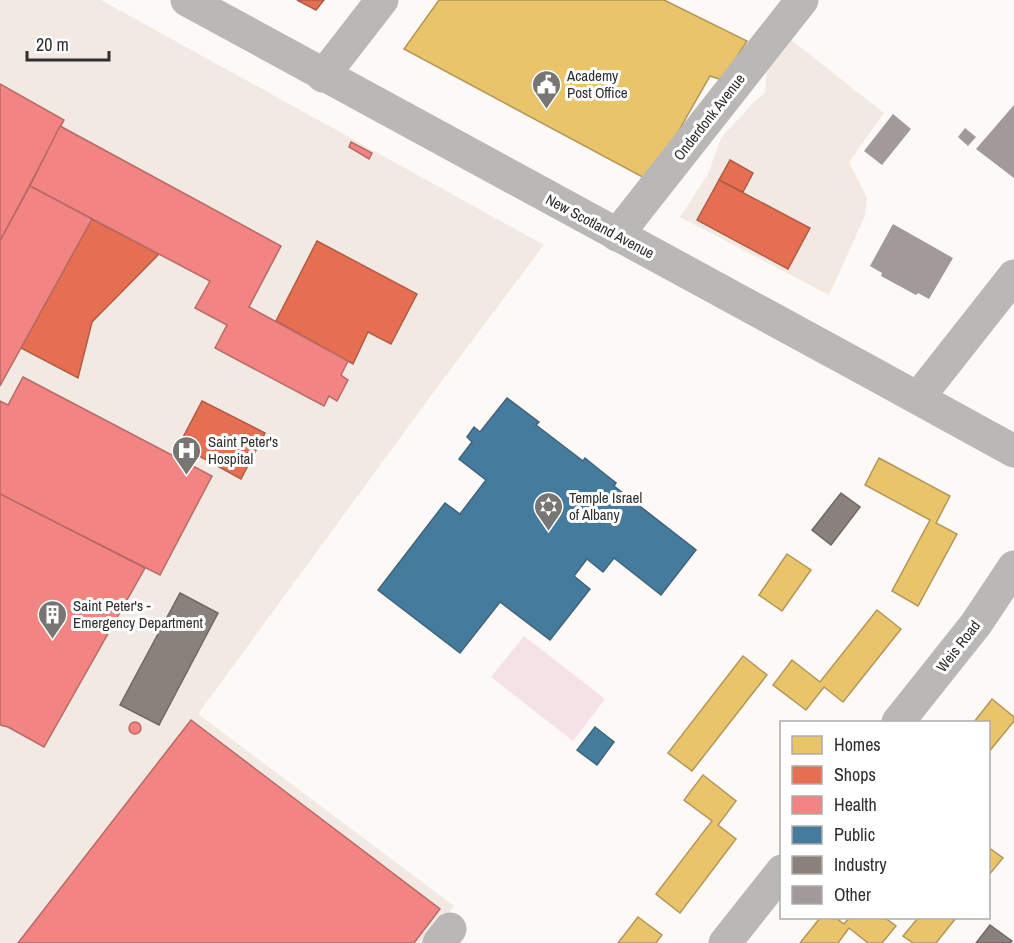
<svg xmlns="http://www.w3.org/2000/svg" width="1014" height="943" font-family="'Archivo Narrow',sans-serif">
  <rect width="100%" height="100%" fill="#fcf9f6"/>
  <g fill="#f2e9e2">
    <path d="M0 0H101L544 245 430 397 198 714 454 906 425 943H0Z"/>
    <path d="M790 39 884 113 849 162 867 198 865 216 829 295 680 217 708 174 721 138 753 103 765 93 767 66Z"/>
  </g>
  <path fill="#f4e2e7" d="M524 636 605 699 573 741 491 677Z"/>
  <g fill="#e9c46a" stroke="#b29758" stroke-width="1.5">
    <path d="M439 0H664L747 41 722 80 710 76 650 181 404 49Z"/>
    <path d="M879 458 950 496 936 523 957 534 918 606 892 591 930 520 865 485Z"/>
    <path d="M787 554 811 570 782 611 759 595Z"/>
    <path d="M877 610 901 629 843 702 824 687 806 710 773 685 792 660 820 682Z"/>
    <path d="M743 656 767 675 692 771 668 753Z"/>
    <path d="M992 699 1014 717V721L988 753V722H974Z"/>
    <path d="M703 775 736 801 718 825 736 839 680 913 656 894 712 821 684 800Z"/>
    <path d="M988 847 1003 858 988 876Z"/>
    <path d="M638 917 662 935 656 943H618Z"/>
    <path d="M820 918H836L844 924 849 918H885L896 926 882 943H868L849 928 838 943H800Z"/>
    <path d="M918 918H956L936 943H913L903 936Z"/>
  </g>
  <g fill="#e76f51" stroke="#b05c46" stroke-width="1.5">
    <path d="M297 0H324L316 10Z"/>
    <path d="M730 160 753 173 743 192 719 180Z"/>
    <path d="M719 180 810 228 788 269 697 220Z"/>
    <path d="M92 219 159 254 92 322 78 378 21 348Z"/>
    <path d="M317 241 417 294 391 344 368 332 353 364 276 321Z"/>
    <path d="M202 401 265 433 241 479 179 445Z"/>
  </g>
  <g fill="#f28482" stroke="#b86a68" stroke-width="1.5">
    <path d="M0 84 64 120 0 241Z"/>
    <path d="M60 126 281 246 249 307 348 361 341 375 348 380 337 401 329 396 324 406 215 348 227 325 195 308 210 281 30 186Z"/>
    <path d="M351 142 372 153 369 159 349 147Z"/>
    <path d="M30 186 92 219 0 386V241Z"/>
    <path d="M23 377 212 476 160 575 0 494V401L8 405Z"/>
    <path d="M0 494 145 568 44 747 8 727 0 725Z"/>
    <path d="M191 720 440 909 414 943H18Z"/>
    <circle cx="135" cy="728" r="6"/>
  </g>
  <g fill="#457b9d" stroke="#3f647b" stroke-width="1.5">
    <path d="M507 398 539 422 536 425 583 461 585 458 601 471 616 483 614 486 696 550 661 595 614 558 603 572 587 559 574 576 590 589 550 640 500 602 460 653 378 590 445 503 460 514 486 480 459 459 472 442 467 437 474 427 480 432Z"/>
    <path d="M595 727 614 742 597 765 577 750Z"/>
  </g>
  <g fill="#8a817c" stroke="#6f6864" stroke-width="1.5">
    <path d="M841 493 860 507 831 545 812 530Z"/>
    <path d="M180 593 218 613 159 725 120 705Z"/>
    <path d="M990 925 1012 941 1010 943H976Z"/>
  </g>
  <g fill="#a29a98">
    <path d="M1014 105V178L976 149Z"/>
    <path d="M893 114 911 129 882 165 864 151Z"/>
    <path d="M965 128 976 137 968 146 958 137Z"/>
    <path d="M893 224 953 258 929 299 918 293 916 295 881 276 882 273 870 266Z"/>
  </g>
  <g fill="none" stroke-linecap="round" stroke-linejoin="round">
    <g stroke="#b9b8b7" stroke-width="33">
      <path d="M187 0C461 152 739 299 1014 451"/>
      <path d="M323 76 382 0"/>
      <path d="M617 235 802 0"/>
      <path d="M918 398 1014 276"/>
      <path d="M898 722 976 624 1014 567"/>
      <path d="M439 943 450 929"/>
      <path d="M725 943 782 871"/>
    </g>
  </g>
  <defs>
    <symbol id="civic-pin" viewBox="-11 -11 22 30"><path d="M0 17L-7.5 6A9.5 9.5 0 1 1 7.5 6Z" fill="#787673" stroke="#fff"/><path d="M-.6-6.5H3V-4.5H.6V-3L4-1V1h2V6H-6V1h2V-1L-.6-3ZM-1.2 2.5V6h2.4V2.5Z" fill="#fff"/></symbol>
    <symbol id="hospital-pin" viewBox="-11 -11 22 30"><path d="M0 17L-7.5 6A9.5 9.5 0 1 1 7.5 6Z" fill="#787673" stroke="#fff"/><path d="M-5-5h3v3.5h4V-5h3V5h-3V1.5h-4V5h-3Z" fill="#fff"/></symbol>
    <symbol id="synagogue-pin" viewBox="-11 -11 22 30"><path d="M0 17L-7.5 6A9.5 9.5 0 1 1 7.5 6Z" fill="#787673" stroke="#fff"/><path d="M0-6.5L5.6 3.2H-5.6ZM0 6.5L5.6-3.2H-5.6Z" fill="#fff"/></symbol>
    <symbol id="building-pin" viewBox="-11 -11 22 30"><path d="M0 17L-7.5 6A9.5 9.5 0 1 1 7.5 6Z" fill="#787673" stroke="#fff"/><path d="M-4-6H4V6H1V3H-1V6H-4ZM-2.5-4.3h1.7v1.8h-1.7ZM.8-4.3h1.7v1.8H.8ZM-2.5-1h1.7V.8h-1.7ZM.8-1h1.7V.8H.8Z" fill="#fff"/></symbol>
  </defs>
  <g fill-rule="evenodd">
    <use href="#civic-pin" x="530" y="68" width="33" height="45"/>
    <use href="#hospital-pin" x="170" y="434" width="33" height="45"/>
    <use href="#synagogue-pin" x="532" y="490" width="33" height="45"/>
    <use href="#building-pin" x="36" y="598" width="33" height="45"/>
  </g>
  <g text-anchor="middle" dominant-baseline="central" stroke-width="6" stroke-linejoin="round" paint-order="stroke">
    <g font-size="15" fill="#312f2d" stroke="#fff" text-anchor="start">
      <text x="567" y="75">Academy<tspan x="567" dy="17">Post Office</tspan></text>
      <text x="208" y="441">Saint Peter's<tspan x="208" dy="17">Hospital</tspan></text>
      <text x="569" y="497">Temple Israel<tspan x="569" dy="17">of Albany</tspan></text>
      <text x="73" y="605">Saint Peter's -<tspan x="73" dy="17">Emergency Department</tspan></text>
    </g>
    <g font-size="15" fill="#312f2d" stroke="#fff">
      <text transform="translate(709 117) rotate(-52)">Onderdonk Avenue</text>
      <text transform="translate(600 226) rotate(28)">New Scotland Avenue</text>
      <text transform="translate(958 646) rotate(-52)">Weis Road</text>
    </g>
  </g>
  <rect x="780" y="721" width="210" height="198" fill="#ffffff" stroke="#adacab" stroke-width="1.5"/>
  <rect x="792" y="736" width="30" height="18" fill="#e9c46a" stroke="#adacab" stroke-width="1.5"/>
  <text x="834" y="751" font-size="18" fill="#312f2d">Homes</text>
  <rect x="792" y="766" width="30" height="18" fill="#e76f51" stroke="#adacab" stroke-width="1.5"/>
  <text x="834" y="781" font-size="18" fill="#312f2d">Shops</text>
  <rect x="792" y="796" width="30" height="18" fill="#f28482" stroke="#adacab" stroke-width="1.5"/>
  <text x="834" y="811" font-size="18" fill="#312f2d">Health</text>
  <rect x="792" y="826" width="30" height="18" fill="#457b9d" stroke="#adacab" stroke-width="1.5"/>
  <text x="834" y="841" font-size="18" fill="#312f2d">Public</text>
  <rect x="792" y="856" width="30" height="18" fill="#8a817c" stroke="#adacab" stroke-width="1.5"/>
  <text x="834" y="871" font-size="18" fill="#312f2d">Industry</text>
  <rect x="792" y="886" width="30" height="18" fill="#a29a98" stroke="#adacab" stroke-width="1.5"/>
  <text x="834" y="901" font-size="18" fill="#312f2d">Other</text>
  <path d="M27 51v9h82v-9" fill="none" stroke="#312f2d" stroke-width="3"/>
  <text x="36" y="51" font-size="18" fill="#312f2d" stroke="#ffffff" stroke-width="4.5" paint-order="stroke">20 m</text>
</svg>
